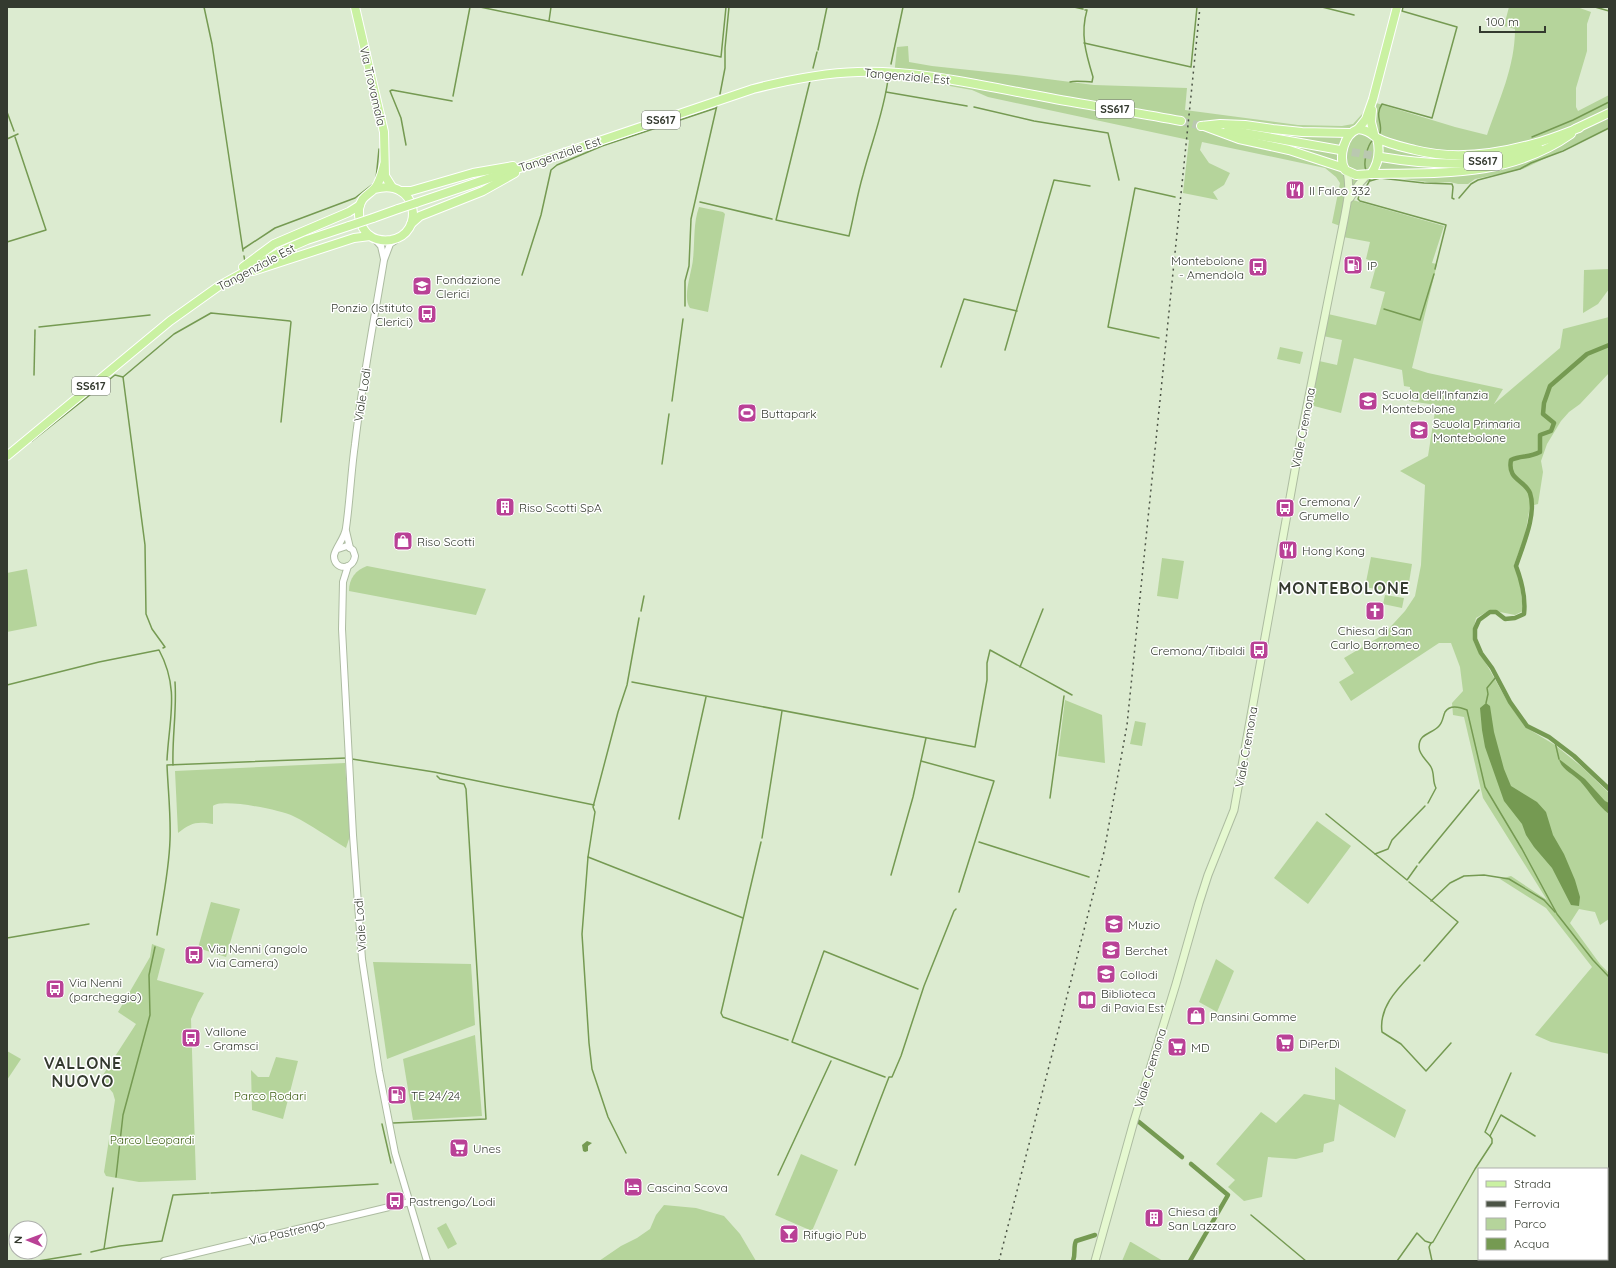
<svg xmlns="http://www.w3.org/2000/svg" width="1616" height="1268" font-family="Quicksand,sans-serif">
  <rect width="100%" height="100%" fill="#dcebd0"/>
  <g fill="#b5d49b">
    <path d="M1509 7H1577L1591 12 1587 24V51L1576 88V107L1578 111 1609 95V128L1523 169 1475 179 1468 184H1458L1450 182 1436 183 1378 176 1363 185 1353 200 1444 226 1432 263 1437 264 1412 368 1428 373 1503 389 1494 404 1560 348 1563 329 1609 317V373L1580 404 1569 412 1561 421 1547 444 1541 461 1543 472 1538 504 1530 506 1525 535 1514 565 1520 583 1523 611 1515 615 1490 610 1476 618 1473 632 1474 642 1506 699 1525 727 1555 745 1582 767 1609 793V919L1600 925 1595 912 1579 909 1570 923 1600 964 1609 973V1054L1551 1042 1535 1035 1592 967 1546 908 1500 879 1511 876 1547 900 1483 798 1464 717 1453 715 1452 703 1463 691 1460 667 1451 643H1439L1351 701 1339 682 1354 673 1344 658 1383 635 1405 611 1415 596 1421 565 1425 485 1400 471 1428 456 1436 405 1409 401 1410 387 1404 386 1402 370 1354 358 1341 413 1310 405 1319 361 1337 365 1342 340 1323 336 1328 314 1376 325 1385 292 1370 288 1377 263 1366 259 1370 242 1343 237 1346 228 1332 223 1340 183 1336 177 1325 168 1202 142 1200 150 1209 163 1230 173 1224 185 1213 192 1218 200 1183 193 1189 140 988 97 972 90 894 76 897 47 908 46 909 62 932 66 1016 75 1094 85 1187 88 1185 110 1298 125 1342 126 1353 124 1373 102 1455 127 1487 135C1499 100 1515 67 1515 29L1504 26Z"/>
    <path d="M699 207 723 212 725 214 708 312 690 308C682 297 692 272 693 259 695 241 693 224 699 207Z"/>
    <path d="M1609 269V289L1598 304 1583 313 1584 270Z"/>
    <path d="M1280 347 1303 352 1300 364 1277 359Z"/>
    <path d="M1371 557 1412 564 1407 595 1365 587Z"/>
    <path d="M1162 558 1184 561 1178 599 1157 596Z"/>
    <path d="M367 566 486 589 476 615 349 591C349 578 356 570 367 566Z"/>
    <path d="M27 569 37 626 7 632V573Z"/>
    <path d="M1385 595 1404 598 1402 608 1383 604Z"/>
    <path d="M1065 700 1102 715 1105 763 1058 756Z"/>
    <path d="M1135 721 1146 723 1142 746 1130 744Z"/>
    <path d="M345 763 350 836 346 848C329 838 312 825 293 816 281 810 222 798 213 806V824C196 821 191 823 178 833L175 771Z"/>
    <path d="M1317 821 1351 846 1308 904 1274 878Z"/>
    <path d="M211 902 240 909 226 957 198 948Z"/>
    <path d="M152 944 165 949 157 980 204 993 198 1003 191 1019 196 1180 139 1182 106 1176 104 1172 115 1100 113 1093 101 1078 136 1024 118 1012 150 957Z"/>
    <path d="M1216 959 1234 971 1217 1012 1199 1002Z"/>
    <path d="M373 962 471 964 475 1025 387 1059Z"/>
    <path d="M475 1035 482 1116 413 1120 403 1059Z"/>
    <path d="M7 1051 21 1059 7 1080Z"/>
    <path d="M276 1057 298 1061 283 1119 252 1110 251 1070 258 1077H269Z"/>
    <path d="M1335 1067 1406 1110 1395 1138 1339 1104 1334 1141 1324 1144 1323 1152 1296 1159 1268 1157 1262 1197 1244 1201 1228 1187 1235 1180 1216 1164 1261 1112 1276 1123 1304 1094 1335 1100Z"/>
    <path d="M801 1154 838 1170 812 1231 775 1215Z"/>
    <path d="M664 1205 696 1208 724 1216 740 1234 756 1261H599L621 1246 637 1238 650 1229 656 1215Z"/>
    <path d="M446 1223 457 1244 448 1249 437 1228Z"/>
    <path d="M1130 1242H1131L1163 1261H1122Z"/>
  </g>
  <g fill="#759a52">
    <path d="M1486 703 1490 706 1494 732 1504 769 1511 786 1537 802 1546 812 1553 835 1564 854 1575 880 1580 897 1579 906 1571 905 1552 868 1534 847 1526 835 1522 824 1504 801 1485 747 1482 730 1480 708Z"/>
    <path d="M1559 759 1585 779 1605 801 1609 803V814C1597 805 1590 792 1580 781 1573 774 1561 769 1559 759Z"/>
    <path d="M587 1141 592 1143 588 1146V1151L585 1152 583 1151 582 1145Z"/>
  </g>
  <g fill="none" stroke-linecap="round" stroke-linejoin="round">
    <g stroke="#759a52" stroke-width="1.5">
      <path d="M204 7 212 44 243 251"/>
      <path d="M480 7 721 57 726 7"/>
      <path d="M1074 7 1083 9"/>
      <path d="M1322 7 1354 15"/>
      <path d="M1595 7 1609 11"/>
      <path d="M549 21 551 7"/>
      <path d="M1084 43 1191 67 1197 7"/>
      <path d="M818 50 827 7"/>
      <path d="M891 64 903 7"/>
      <path d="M813 68 817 52"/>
      <path d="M810 81 776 220 849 236C854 216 857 195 863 175 871 144 884 112 888 79"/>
      <path d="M1070 82C1075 80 1086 82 1092 82L1093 77C1086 54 1080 34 1087 10H1085"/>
      <path d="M886 92 967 106"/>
      <path d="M720 94 725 68V48L729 7"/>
      <path d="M453 96 470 7"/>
      <path d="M974 107 1034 121 1108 133 1119 180"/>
      <path d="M7 112 14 131"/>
      <path d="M1380 133C1383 123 1374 116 1382 104L1432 118 1457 27 1402 11 1403 7"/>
      <path d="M1532 137 1573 120 1609 102"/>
      <path d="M7 139 18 134"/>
      <path d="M406 145 401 118 390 91 392 90 452 101"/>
      <path d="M1366 170C1363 164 1367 145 1373 140"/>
      <path d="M1370 178C1370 186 1360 190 1358 199L1360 201 1446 225 1435 269"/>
      <path d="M1370 181 1380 178 1424 183 1452 184 1453 187 1452 198 1454 199"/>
      <path d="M1459 198 1471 184 1478 180 1520 169 1531 163 1563 151 1609 128"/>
      <path d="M700 202 772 219"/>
      <path d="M7 242 46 230 15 137"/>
      <path d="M243 249 275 228 355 198 373 184 376 179 379 149"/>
      <path d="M244 256 245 262"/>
      <path d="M522 275 541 215 551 170 557 165 602 146 716 108"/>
      <path d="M685 306V281L689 266 691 219 717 105"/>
      <path d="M1384 309 1420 320 1434 274"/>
      <path d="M39 327 150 315"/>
      <path d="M1159 338 1108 327 1135 188 1175 197"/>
      <path d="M1005 350 1054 180 1090 186"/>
      <path d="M941 367 964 299 1017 311"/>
      <path d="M34 375 35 330"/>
      <path d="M672 401 683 319"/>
      <path d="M32 441 115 375 123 377"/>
      <path d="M662 464 669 414"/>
      <path d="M641 611 644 596"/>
      <path d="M163 648 165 647 152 629 146 614 145 545 123 377 174 334 211 313 290 321 291 322 281 422"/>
      <path d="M1020 667 1043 609"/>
      <path d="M632 682 975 747 987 680V663L990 650 1072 695"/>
      <path d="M7 685 99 662 159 650C180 689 169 719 167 760"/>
      <path d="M1486 703 1488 694 1487 688 1496 677"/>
      <path d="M1555 742 1559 759"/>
      <path d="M352 759 434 772 594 805"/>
      <path d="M921 761 994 781 959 892"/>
      <path d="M173 765C172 737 177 710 175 682"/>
      <path d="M1050 798 1064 696"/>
      <path d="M1428 803 1436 788C1432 781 1435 774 1431 767 1427 760 1419 755 1419 747 1419 733 1432 734 1439 726 1443 722 1443 716 1445 712 1450 704 1460 707 1467 710L1485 787 1522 849 1557 914 1593 960 1609 977"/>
      <path d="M1326 814 1407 880 1417 866"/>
      <path d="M679 819 706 697"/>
      <path d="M762 838 782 711"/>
      <path d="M761 842 721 1013 723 1017 788 1040"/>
      <path d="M979 842 1089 877"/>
      <path d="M1375 854 1388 849 1392 840 1425 806"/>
      <path d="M588 857 743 918"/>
      <path d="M1419 863 1479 790"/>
      <path d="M891 875 913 797 926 738"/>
      <path d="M1409 882 1458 922 1424 961"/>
      <path d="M1431 901 1450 883 1464 876 1484 875 1509 879 1544 900 1555 912"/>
      <path d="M157 935C162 903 169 872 170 840 171 815 168 790 167 765L347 758"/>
      <path d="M7 938 89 924"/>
      <path d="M1420 965C1403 984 1378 1004 1382 1032L1401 1044 1426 1071 1451 1043"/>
      <path d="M885 1077 792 1042 824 951 918 989"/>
      <path d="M393 1123 486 1119 466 789 464 784 440 779 437 776"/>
      <path d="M382 1124 391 1163"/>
      <path d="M1490 1136 1485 1132 1511 1073"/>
      <path d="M626 1153 608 1117 592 1069 589 1043 582 934 588 857 595 812 593 807 618 712 627 685 639 618"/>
      <path d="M855 1165 889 1077H892L901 1056 924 986 954 911 956 909"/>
      <path d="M778 1175 831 1061"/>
      <path d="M116 1177 123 1115 150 1015 149 975 155 947"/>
      <path d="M211 1193 378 1184"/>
      <path d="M1251 1215 1306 1261"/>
      <path d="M1431 1243 1429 1247 1432 1261"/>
      <path d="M104 1249 120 1246 162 1241 173 1195 209 1193"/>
      <path d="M1607 1249 1609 1243"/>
      <path d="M91 1252 104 1249 113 1188"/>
      <path d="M38 1261 81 1254"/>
      <path d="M1397 1261 1417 1233 1425 1241 1431 1243 1433 1242 1475 1169 1492 1143V1139L1490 1136 1501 1115 1535 1136"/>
      <path d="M1603 1261 1604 1259"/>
    </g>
    <g stroke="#759a52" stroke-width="4.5">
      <path d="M1609 345 1587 354 1550 386 1544 403 1543 414 1554 423 1551 431 1540 435V452C1529 458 1521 455 1511 460 1507 480 1525 480 1530 493 1537 514 1523 545 1516 566 1522 582 1526 597 1524 614L1515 618 1505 619 1496 612H1490L1479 620 1475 629V639L1481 653 1492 668 1510 702 1527 726 1549 737 1574 756 1609 789"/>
      <path d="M1139 1122 1182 1157"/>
      <path d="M1073 1261C1076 1253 1073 1247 1076 1241L1095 1235"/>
      <path d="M1190 1261 1228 1195 1191 1164"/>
    </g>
    <g stroke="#bac8b0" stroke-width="8" stroke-dasharray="8 4" stroke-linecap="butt">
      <path d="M1181 121 1201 126"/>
      <path d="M1340 150 1381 157"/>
    </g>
    <defs>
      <g id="tertiary">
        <path d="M374 238 381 246 384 259"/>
        <path d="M346 531 350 548"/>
        <path d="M338 549 347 546 353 550 355 556C353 571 334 570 334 556 335 548 345 538 346 528 350 500 351 472 355 444 362 382 374 321 384 260L390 244 396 240"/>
        <path d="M348 566 343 582 342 629 353 835 362 959 379 1071 395 1153 427 1261"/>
        <path d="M164 1261 410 1202"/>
      </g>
      <g id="secondary">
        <path d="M1350 198 1359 184 1367 175"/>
        <path d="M1095 1261 1134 1121 1176 984 1199 903 1208 875 1234 810 1302 431 1344 220C1347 203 1351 188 1347 172"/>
      </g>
      <g id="primary">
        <path d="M355 7 384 132 385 176 392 187"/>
        <path d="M1372 110 1371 122 1374 134"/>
        <path d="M1201 126 1220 124 1245 125 1273 129 1302 132 1350 133"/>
        <path d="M1204 126 1239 139 1289 150 1344 168"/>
        <path d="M1358 129 1366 119 1373 99 1397 7"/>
        <path d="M1575 129 1609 113"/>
        <path d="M1228 130 1340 150"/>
        <path d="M1377 138C1380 150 1379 163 1371 174L1356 175 1345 170C1338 157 1344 134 1358 129 1367 130 1370 133 1377 138 1388 144 1403 147 1415 150 1454 160 1498 154 1536 143 1551 139 1565 133 1579 128"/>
        <path d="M1381 157C1434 166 1488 168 1538 147"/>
        <path d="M1371 174C1441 173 1510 177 1571 134"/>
        <path d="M375 189C418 177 426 234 391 240 384 241 376 240 370 236 362 230 358 219 359 209 361 196 368 196 375 188 380 182 382 173 384 165"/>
        <path d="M401 191H411L473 173 513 166"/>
        <path d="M416 203 753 89C788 80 822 73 858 72 921 70 987 87 1050 98 1093 106 1137 113 1181 121"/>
        <path d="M373 218 398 209"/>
        <path d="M411 224 420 216 483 191 515 173"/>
        <path d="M243 267 274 244 349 212 360 205"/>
        <path d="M253 271 354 238 370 236"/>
        <path d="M7 456 170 321 219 286 284 250 307 240 349 226"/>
      </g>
    </defs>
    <use href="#tertiary" stroke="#adbca1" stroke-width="8"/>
    <use href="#secondary" stroke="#adbca1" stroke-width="9"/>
    <use href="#primary" stroke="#fff" stroke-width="10"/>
    <use href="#tertiary" stroke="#fff" stroke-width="6"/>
    <use href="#secondary" stroke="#e5f8d0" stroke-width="7"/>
    <use href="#primary" stroke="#caf1a2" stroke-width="8"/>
    <path stroke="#4c5446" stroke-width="1.5" stroke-dasharray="2 4" stroke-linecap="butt" d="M999 1261 1104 852 1127 725 1200 7"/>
    <defs>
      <g id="primary-bridge">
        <path d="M398 209 416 203"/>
        <path d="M349 226 373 218"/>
      </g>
    </defs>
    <use href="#primary-bridge" stroke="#fff" stroke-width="10" stroke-linecap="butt"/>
    <use href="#primary-bridge" stroke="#caf1a2" stroke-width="8"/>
  </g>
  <defs>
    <symbol id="restaurant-square" viewBox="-11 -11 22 22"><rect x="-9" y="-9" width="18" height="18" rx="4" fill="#b94196" stroke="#fff"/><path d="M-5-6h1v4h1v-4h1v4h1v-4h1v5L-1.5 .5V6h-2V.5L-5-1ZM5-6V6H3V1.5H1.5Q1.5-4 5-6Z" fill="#fff"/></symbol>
    <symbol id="fuel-square" viewBox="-11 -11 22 22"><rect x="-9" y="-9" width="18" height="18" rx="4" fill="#b94196" stroke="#fff"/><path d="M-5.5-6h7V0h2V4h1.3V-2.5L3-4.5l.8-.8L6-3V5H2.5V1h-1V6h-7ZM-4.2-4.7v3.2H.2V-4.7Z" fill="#fff"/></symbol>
    <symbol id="bus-square" viewBox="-11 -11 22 22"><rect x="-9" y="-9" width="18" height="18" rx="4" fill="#b94196" stroke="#fff"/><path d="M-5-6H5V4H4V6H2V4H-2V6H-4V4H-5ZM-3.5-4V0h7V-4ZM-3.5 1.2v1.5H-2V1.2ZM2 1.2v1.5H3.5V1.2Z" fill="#fff"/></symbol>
    <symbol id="school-square" viewBox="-11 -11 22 22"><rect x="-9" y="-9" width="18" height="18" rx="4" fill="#b94196" stroke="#fff"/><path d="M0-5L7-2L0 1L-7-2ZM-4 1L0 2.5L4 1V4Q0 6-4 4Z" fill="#fff"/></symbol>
    <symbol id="stadium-square" viewBox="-11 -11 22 22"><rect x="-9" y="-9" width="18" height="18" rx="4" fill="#b94196" stroke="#fff"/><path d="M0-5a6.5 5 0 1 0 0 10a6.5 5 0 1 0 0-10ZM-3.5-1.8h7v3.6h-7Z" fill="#fff"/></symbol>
    <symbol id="building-square" viewBox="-11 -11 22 22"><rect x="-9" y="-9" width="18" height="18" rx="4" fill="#b94196" stroke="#fff"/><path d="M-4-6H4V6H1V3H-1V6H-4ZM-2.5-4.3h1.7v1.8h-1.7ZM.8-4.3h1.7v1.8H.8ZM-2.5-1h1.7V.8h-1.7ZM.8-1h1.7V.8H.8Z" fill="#fff"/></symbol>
    <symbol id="shop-square" viewBox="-11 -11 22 22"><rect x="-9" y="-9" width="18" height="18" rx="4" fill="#b94196" stroke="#fff"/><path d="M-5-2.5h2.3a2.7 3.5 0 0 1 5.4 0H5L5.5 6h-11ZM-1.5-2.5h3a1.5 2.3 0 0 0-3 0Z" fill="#fff"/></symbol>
    <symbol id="church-square" viewBox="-11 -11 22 22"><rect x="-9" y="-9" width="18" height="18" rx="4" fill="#b94196" stroke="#fff"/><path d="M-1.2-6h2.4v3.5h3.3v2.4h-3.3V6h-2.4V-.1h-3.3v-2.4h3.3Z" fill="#fff"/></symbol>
    <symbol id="library-square" viewBox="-11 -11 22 22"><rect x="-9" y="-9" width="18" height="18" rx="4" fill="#b94196" stroke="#fff"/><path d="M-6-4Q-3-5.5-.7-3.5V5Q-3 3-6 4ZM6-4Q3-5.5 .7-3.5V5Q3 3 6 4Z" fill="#fff"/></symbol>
    <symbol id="supermarket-square" viewBox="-11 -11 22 22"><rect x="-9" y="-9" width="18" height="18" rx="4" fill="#b94196" stroke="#fff"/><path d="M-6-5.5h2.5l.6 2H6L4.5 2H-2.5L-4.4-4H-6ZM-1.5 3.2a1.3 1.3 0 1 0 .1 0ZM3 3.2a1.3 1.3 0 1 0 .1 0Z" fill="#fff"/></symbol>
    <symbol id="hotel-square" viewBox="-11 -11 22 22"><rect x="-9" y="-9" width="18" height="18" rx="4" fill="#b94196" stroke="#fff"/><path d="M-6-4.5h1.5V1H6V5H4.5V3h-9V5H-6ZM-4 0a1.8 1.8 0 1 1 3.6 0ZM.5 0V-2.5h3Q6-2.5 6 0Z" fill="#fff"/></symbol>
    <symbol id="bar-square" viewBox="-11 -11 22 22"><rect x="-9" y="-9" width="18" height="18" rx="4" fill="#b94196" stroke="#fff"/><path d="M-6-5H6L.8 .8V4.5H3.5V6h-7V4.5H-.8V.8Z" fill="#fff"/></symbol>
  </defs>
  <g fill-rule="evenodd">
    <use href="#restaurant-square" x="1284" y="179" width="22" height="22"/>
    <use href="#fuel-square" x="1342" y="254" width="22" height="22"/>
    <use href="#bus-square" x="1247" y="256" width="22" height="22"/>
    <use href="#school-square" x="411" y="275" width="22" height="22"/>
    <use href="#bus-square" x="416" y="303" width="22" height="22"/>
    <use href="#school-square" x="1357" y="390" width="22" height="22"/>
    <use href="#stadium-square" x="736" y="402" width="22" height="22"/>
    <use href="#school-square" x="1408" y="419" width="22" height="22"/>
    <use href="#building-square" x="494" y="496" width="22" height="22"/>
    <use href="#bus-square" x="1274" y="497" width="22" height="22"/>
    <use href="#shop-square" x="392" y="530" width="22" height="22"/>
    <use href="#restaurant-square" x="1277" y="539" width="22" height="22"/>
    <use href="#church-square" x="1364" y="600" width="22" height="22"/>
    <use href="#bus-square" x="1248" y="639" width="22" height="22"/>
    <use href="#school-square" x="1103" y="913" width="22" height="22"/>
    <use href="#school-square" x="1100" y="939" width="22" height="22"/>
    <use href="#bus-square" x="183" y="944" width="22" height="22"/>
    <use href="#school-square" x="1095" y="963" width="22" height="22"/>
    <use href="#bus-square" x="44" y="978" width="22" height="22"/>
    <use href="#library-square" x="1076" y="989" width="22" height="22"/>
    <use href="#shop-square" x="1185" y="1005" width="22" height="22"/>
    <use href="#bus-square" x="180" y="1027" width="22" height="22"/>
    <use href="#supermarket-square" x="1274" y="1032" width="22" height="22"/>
    <use href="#supermarket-square" x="1166" y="1036" width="22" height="22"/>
    <use href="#fuel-square" x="386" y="1084" width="22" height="22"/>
    <use href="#supermarket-square" x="448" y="1137" width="22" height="22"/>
    <use href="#hotel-square" x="622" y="1176" width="22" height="22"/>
    <use href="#bus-square" x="384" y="1190" width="22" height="22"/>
    <use href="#building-square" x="1143" y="1207" width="22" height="22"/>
    <use href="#bar-square" x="778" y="1223" width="22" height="22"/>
  </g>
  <g text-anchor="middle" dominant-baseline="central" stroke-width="3" stroke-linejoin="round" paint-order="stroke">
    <g fill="#fff" stroke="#71756d" stroke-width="1">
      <rect x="1096" y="100" width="38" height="18" rx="3"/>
      <rect x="642" y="111" width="38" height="18" rx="3"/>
      <rect x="1464" y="152" width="38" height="18" rx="3"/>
      <rect x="72" y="377" width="38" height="18" rx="3"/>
    </g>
    <g font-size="11" font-weight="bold" fill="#343a2f">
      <text x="1115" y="109">SS617</text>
      <text x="661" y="120">SS617</text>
      <text x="1483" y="161">SS617</text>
      <text x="91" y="386">SS617</text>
    </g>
    <g font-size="12" fill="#343a2f" stroke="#fff">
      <text transform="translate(907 76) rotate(5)">Tangenziale Est</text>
      <text transform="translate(373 86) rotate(77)">Via Trovamala</text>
      <text transform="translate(560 154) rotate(-19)">Tangenziale Est</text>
      <text transform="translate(256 267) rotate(-28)">Tangenziale Est</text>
      <text transform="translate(362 395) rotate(-81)">Viale Lodi</text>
      <text transform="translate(1303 428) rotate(-79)">Viale Cremona</text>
      <text transform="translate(1246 747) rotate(-80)">Viale Cremona</text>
      <text transform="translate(360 925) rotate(-94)">Viale Lodi</text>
      <text transform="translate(1150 1068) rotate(-73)">Viale Cremona</text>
      <text transform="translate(287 1232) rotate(-13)">Via Pastrengo</text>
    </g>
    <g font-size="12" fill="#343a2f" stroke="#fff" text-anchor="start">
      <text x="1309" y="190">Il Falco 332</text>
      <text x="1244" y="260" text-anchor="end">Montebolone<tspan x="1244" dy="14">- Amendola</tspan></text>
      <text x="1367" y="265">IP</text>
      <text x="436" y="279">Fondazione<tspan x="436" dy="14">Clerici</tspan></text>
      <text x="413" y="307" text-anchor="end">Ponzio (Istituto<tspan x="413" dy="14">Clerici)</tspan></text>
      <text x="1382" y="394">Scuola dell'Infanzia<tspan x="1382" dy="14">Montebolone</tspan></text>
      <text x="761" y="413">Buttapark</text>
      <text x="1433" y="423">Scuola Primaria<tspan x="1433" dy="14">Montebolone</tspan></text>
      <text x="1299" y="501">Cremona /<tspan x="1299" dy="14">Grumello</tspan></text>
      <text x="519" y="507">Riso Scotti SpA</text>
      <text x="417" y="541">Riso Scotti</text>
      <text x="1302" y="550">Hong Kong</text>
      <text x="1375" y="630" text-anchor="middle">Chiesa di San<tspan x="1375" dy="14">Carlo Borromeo</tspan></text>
      <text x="1245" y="650" text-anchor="end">Cremona/Tibaldi</text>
      <text x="1128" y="924">Muzio</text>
      <text x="208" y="948">Via Nenni (angolo<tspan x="208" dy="14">Via Camera)</tspan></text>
      <text x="1125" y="950">Berchet</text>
      <text x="1120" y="974">Collodi</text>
      <text x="69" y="982">Via Nenni<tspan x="69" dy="14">(parcheggio)</tspan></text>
      <text x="1101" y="993">Biblioteca<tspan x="1101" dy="14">di Pavia Est</tspan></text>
      <text x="1210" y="1016">Pansini Gomme</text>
      <text x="205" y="1031">Vallone<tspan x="205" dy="14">- Gramsci</tspan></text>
      <text x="1299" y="1043">DiPerDì</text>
      <text x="1191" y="1047">MD</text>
      <text x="411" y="1095">TE 24/24</text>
      <text x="473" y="1148">Unes</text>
      <text x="647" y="1187">Cascina Scova</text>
      <text x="409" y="1201">Pastrengo/Lodi</text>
      <text x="1168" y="1211">Chiesa di<tspan x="1168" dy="14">San Lazzaro</tspan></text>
      <text x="803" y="1234">Rifugio Pub</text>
    </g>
    <g font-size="12" fill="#3e6014" stroke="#fff">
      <text x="270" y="1095">Parco Rodari</text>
      <text x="152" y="1139">Parco Leopardi</text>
    </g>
    <g font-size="16" font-weight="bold" letter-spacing="1" fill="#343a2f" stroke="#fff">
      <text x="1344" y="588">MONTEBOLONE</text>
      <text x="83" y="1063">VALLONE<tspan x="83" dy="18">NUOVO</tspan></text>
    </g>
  </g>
  <rect width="1616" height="1268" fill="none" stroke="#343a2f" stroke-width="16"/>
  <rect x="1478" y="1168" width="130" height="92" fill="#ffffff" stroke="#aeb0ac"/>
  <rect x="1486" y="1181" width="20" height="6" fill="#caf1a2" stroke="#aeb0ac"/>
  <text x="1514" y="1188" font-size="12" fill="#343a2f">Strada</text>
  <rect x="1486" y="1201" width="20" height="6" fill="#4c5446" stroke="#aeb0ac"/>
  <text x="1514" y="1208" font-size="12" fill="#343a2f">Ferrovia</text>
  <rect x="1486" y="1218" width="20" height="12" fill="#b5d49b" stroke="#aeb0ac"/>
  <text x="1514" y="1228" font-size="12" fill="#343a2f">Parco</text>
  <rect x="1486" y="1238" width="20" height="12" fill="#759a52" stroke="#aeb0ac"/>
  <text x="1514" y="1248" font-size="12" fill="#343a2f">Acqua</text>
  <g transform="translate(28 1240) rotate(271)"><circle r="19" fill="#ffffff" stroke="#aeb0ac"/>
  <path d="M0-3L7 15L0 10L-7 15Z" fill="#b94196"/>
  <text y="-6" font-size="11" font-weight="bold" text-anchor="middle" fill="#343a2f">N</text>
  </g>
  <path d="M1480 26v6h65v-6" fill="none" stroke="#343a2f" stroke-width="2"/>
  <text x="1486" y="26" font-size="12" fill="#343a2f" stroke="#ffffff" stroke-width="3" paint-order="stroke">100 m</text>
</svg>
